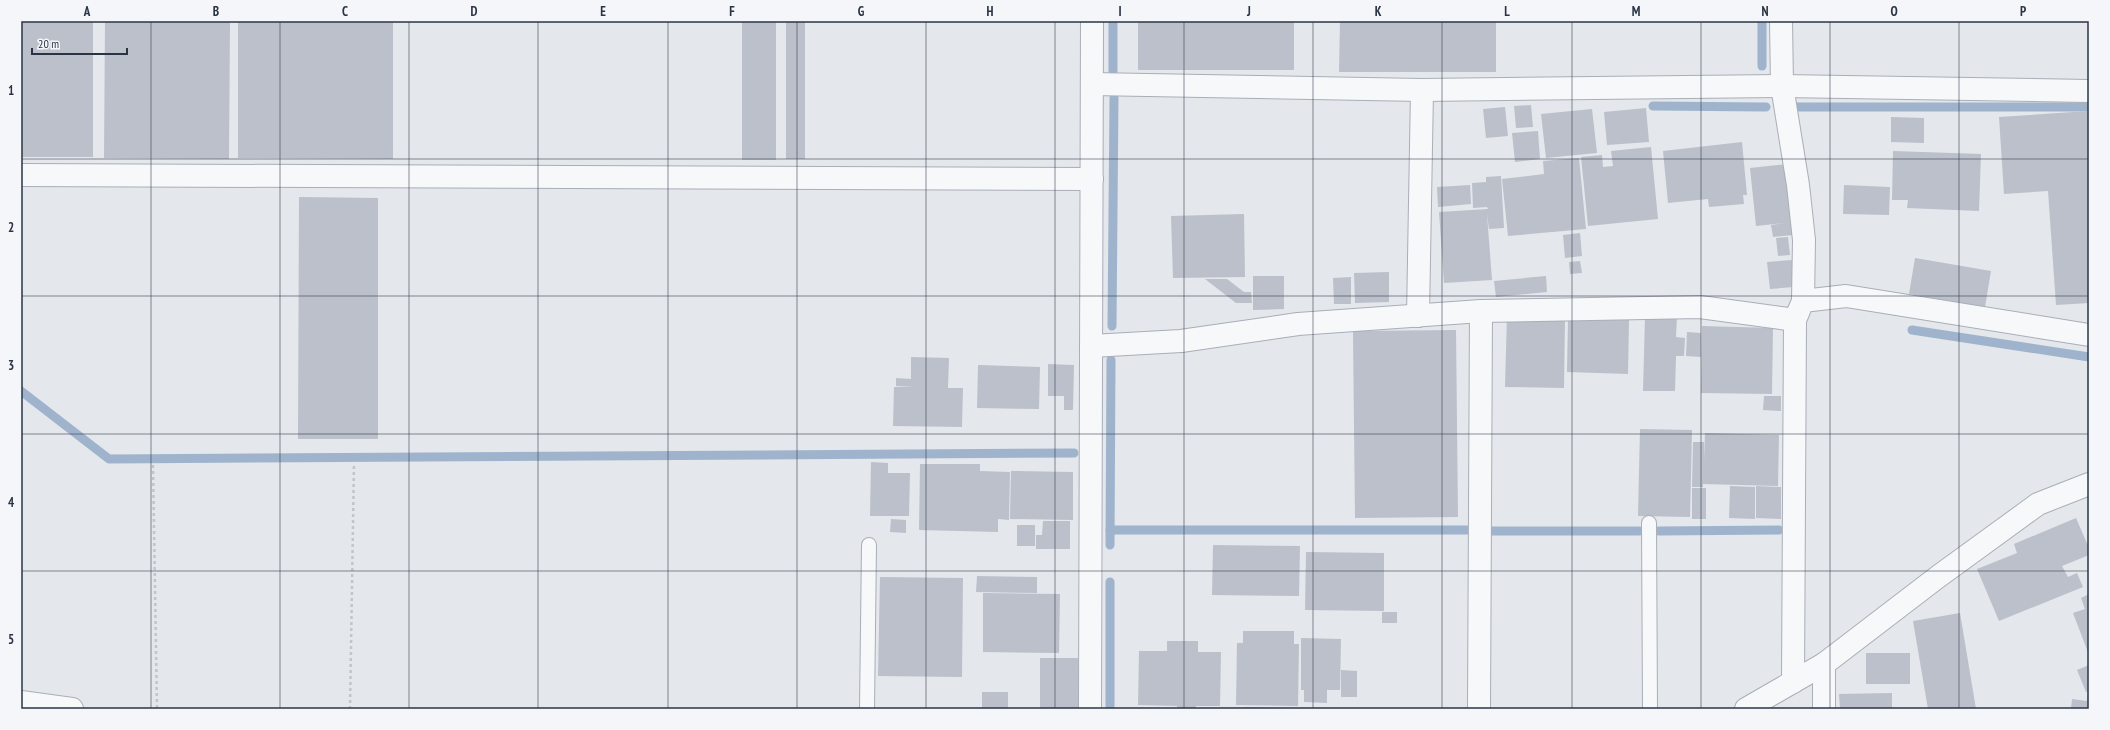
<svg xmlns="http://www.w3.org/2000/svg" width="2110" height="730" font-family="'PT Sans Narrow',sans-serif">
  <rect width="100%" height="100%" fill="#e4e7ec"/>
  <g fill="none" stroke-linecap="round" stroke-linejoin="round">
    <g stroke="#9fb4cc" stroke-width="9">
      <path d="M1113 21V71"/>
      <path d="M1762 66V21"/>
      <path d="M1653 106 1766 107"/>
      <path d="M1790 107H2089"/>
      <path d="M1112 326 1114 98"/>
      <path d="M1912 330 2089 357"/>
      <path d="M21 391 109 459 1074 453"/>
      <path d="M1110 530H1467"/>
      <path d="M1490 531H1639"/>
      <path d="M1659 531 1779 530"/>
      <path d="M1110 545 1111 360"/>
      <path d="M1110 582V709"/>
    </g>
  </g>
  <g fill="#bbc0ca">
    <rect x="21" y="21" width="72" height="136"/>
    <path d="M105 21H230L229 159 104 158Z"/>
    <path d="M238 21H393V159L238 158Z"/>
    <rect x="742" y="21" width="34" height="139"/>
    <rect x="786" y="21" width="19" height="138"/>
    <rect x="1138" y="21" width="156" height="49"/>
    <path d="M1340 21H1496V72H1339Z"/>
    <path d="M1531 105 1533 127 1516 128 1514 106Z"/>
    <path d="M1505 107 1508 136 1486 138 1483 109Z"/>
    <path d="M1646 108 1649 142 1607 145 1604 112Z"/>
    <path d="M1592 109 1597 153 1546 158 1541 114Z"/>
    <path d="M2089 111V303L2056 305 2048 191 2004 194 1999 117Z"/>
    <path d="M1891 117 1924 118V143L1891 142Z"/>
    <path d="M1538 131 1540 159 1515 162 1512 133Z"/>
    <path d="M1742 142 1747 195H1743L1744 204 1709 207 1708 199 1668 203 1663 151Z"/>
    <path d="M1651 147 1658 219 1588 226 1581 157 1602 155 1603 167 1613 166 1611 151Z"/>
    <path d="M1893 151 1981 154 1979 211 1907 208 1908 200H1892Z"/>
    <path d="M1579 158 1586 229 1508 236 1502 179 1544 174 1543 161Z"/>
    <path d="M1788 164 1793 235 1773 237 1771 225 1786 223 1756 226 1750 168Z"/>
    <path d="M1501 176 1504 228 1489 229 1487 214 1492 280 1444 283 1439 212 1488 209 1487 207 1473 208 1472 183 1486 182V177Z"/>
    <path d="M1470 185 1471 204 1438 207 1437 187Z"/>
    <path d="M1844 185 1890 187 1889 215 1843 214Z"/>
    <path d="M299 197 378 198V439H298Z"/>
    <path d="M1244 214 1245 277 1173 278 1171 216Z"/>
    <path d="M1580 233 1582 256 1565 258 1563 235Z"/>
    <path d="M1788 237 1790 255 1778 256 1776 238Z"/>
    <path d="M1915 258 1991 271 1985 307 1909 294Z"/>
    <path d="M1792 260 1794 287 1770 289 1767 262Z"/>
    <path d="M1580 261 1582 273 1570 274 1569 262Z"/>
    <path d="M1389 272V302L1355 303 1354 273Z"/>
    <path d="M1253 276H1284V309L1253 310Z"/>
    <path d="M1546 276 1547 292 1496 297 1494 281Z"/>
    <path d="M1351 277V304H1334L1333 278Z"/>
    <path d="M1205 279H1227L1244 292H1251L1252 303H1236Z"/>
    <path d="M1507 315 1565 317 1564 388 1505 387Z"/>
    <path d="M1645 316 1677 317 1676 337 1685 338 1684 356H1676L1675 391H1643Z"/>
    <path d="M1568 319 1629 320 1628 374 1567 372Z"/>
    <path d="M1702 326 1773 328 1772 394 1701 393Z"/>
    <path d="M1456 330 1458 517 1355 518 1353 331Z"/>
    <path d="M1687 332 1701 333V357L1686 356Z"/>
    <path d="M911 357 949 358 948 388H963L962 427 893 426 894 387H914L896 386V378L911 379Z"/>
    <path d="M1048 364 1074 365 1073 410H1064V396H1048Z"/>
    <path d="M978 365 1040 367 1039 409 977 408Z"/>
    <path d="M1764 396H1781V411L1763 410Z"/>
    <path d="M1640 429 1692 430 1690 517 1638 516Z"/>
    <path d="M1705 433 1779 435 1778 486 1703 484V487H1692L1693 442H1704V460Z"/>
    <path d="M871 462 888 463V473H910L909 516H870Z"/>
    <path d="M920 464H980V471L1010 472 1009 520 998 519V532L919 530Z"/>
    <path d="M1011 471 1073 472V520L1010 519Z"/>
    <path d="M1730 486 1755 487V519L1729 518Z"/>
    <path d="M1756 486 1781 487V519L1756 518Z"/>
    <rect x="1692" y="488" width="14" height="31"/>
    <path d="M2076 518 2089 548V555L2062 566 2068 577 2077 573 2083 587 1999 621 1977 569 2017 553 2014 544Z"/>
    <path d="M891 519 906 520V533L890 532Z"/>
    <path d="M1043 521H1070V549H1036V535H1042Z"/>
    <rect x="1017" y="525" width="18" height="21"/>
    <path d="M1213 545 1300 546 1299 596 1212 595Z"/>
    <path d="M1306 552 1384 553V611L1305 610Z"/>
    <path d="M977 576 1037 577V593L976 592Z"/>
    <path d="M880 577 963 578 962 677 878 676Z"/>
    <path d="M983 593 1060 594 1059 653 983 652Z"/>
    <path d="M2089 594V655L2073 613 2085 609 2081 598Z"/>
    <rect x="1382" y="612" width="15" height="11"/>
    <path d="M1960 613 1976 709H1928L1913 621Z"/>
    <path d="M1243 631H1294V644H1299L1298 706 1236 705 1237 643H1243Z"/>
    <path d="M1301 638 1341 639 1340 690H1327V703L1304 702V690H1301Z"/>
    <path d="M1167 641H1198V652H1221L1220 706H1196V709H1177V706L1138 705 1139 651H1167Z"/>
    <rect x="1866" y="653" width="44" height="31"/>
    <rect x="1040" y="658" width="38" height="51"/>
    <path d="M2089 665V691L2086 692 2077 670Z"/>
    <path d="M1341 670 1357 671V697H1341Z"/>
    <rect x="982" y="692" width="26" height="17"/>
    <path d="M2088 692 2089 709H2071L2072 699 2087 701Z"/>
    <path d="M1892 693V709H1840L1839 694Z"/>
    <path d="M1244 707 1281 708V709H1244Z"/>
  </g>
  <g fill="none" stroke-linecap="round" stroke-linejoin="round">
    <defs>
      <g id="lane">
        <path d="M1649 523 1650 709"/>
        <path d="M867 709 869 545"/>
      </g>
      <g id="street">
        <path d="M1781 21 1782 86 1798 185 1804 240 1803 301"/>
        <path d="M1092 84 1422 90 1782 86 2089 91"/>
        <path d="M21 175 1092 179"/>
        <path d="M1418 316 1422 90"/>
        <path d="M1091 346 1181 341 1298 324 1481 311 1700 307 1795 320 1803 301 1846 296 2089 335"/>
        <path d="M1793 682 1795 320"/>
        <path d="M21 702 72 709"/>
        <path d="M1090 709 1092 21"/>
        <path d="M1479 709 1481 311"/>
        <path d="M1746 709 1824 664 1939 576 2038 504 2089 484"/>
        <path d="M1824 709V664"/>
      </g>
    </defs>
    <use href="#lane" stroke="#a9aeb7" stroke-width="16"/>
    <use href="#street" stroke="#a9aeb7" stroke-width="24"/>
    <g stroke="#c2c5cb" stroke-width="2.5" stroke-dasharray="3 3" stroke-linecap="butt">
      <path d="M153 465 157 709"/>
      <path d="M350 709 354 463"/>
    </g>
    <use href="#lane" stroke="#f7f8fa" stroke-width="14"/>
    <use href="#street" stroke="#f7f8fa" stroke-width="22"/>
  </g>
  <path fill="none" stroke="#2b3445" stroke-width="1" stroke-opacity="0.55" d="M151 21V709M280 21V709M409 21V709M538 21V709M668 21V709M797 21V709M926 21V709M1055 21V709M1184 21V709M1313 21V709M1442 21V709M1572 21V709M1701 21V709M1830 21V709M1959 21V709M21 159H2089M21 296H2089M21 434H2089M21 571H2089"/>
  <rect width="2110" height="730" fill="none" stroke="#f4f6f9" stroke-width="44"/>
  <path d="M32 48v6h95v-6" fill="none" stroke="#2b3445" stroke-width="2"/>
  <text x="38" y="48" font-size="12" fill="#2b3445" stroke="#f4f6f9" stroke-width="3" paint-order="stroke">20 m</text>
  <rect x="22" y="22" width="2066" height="686" fill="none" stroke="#2b3445" stroke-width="1.5"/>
  <g font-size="13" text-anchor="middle" font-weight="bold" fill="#2b3445">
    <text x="87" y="16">A</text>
    <text x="216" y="16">B</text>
    <text x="345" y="16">C</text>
    <text x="474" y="16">D</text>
    <text x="603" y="16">E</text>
    <text x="732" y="16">F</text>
    <text x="861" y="16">G</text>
    <text x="990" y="16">H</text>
    <text x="1120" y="16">I</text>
    <text x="1249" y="16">J</text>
    <text x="1378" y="16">K</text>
    <text x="1507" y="16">L</text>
    <text x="1636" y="16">M</text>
    <text x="1765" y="16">N</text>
    <text x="1894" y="16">O</text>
    <text x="2023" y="16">P</text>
    <text x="11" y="95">1</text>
    <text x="11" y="232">2</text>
    <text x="11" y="370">3</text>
    <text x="11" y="507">4</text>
    <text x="11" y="644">5</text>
  </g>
</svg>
